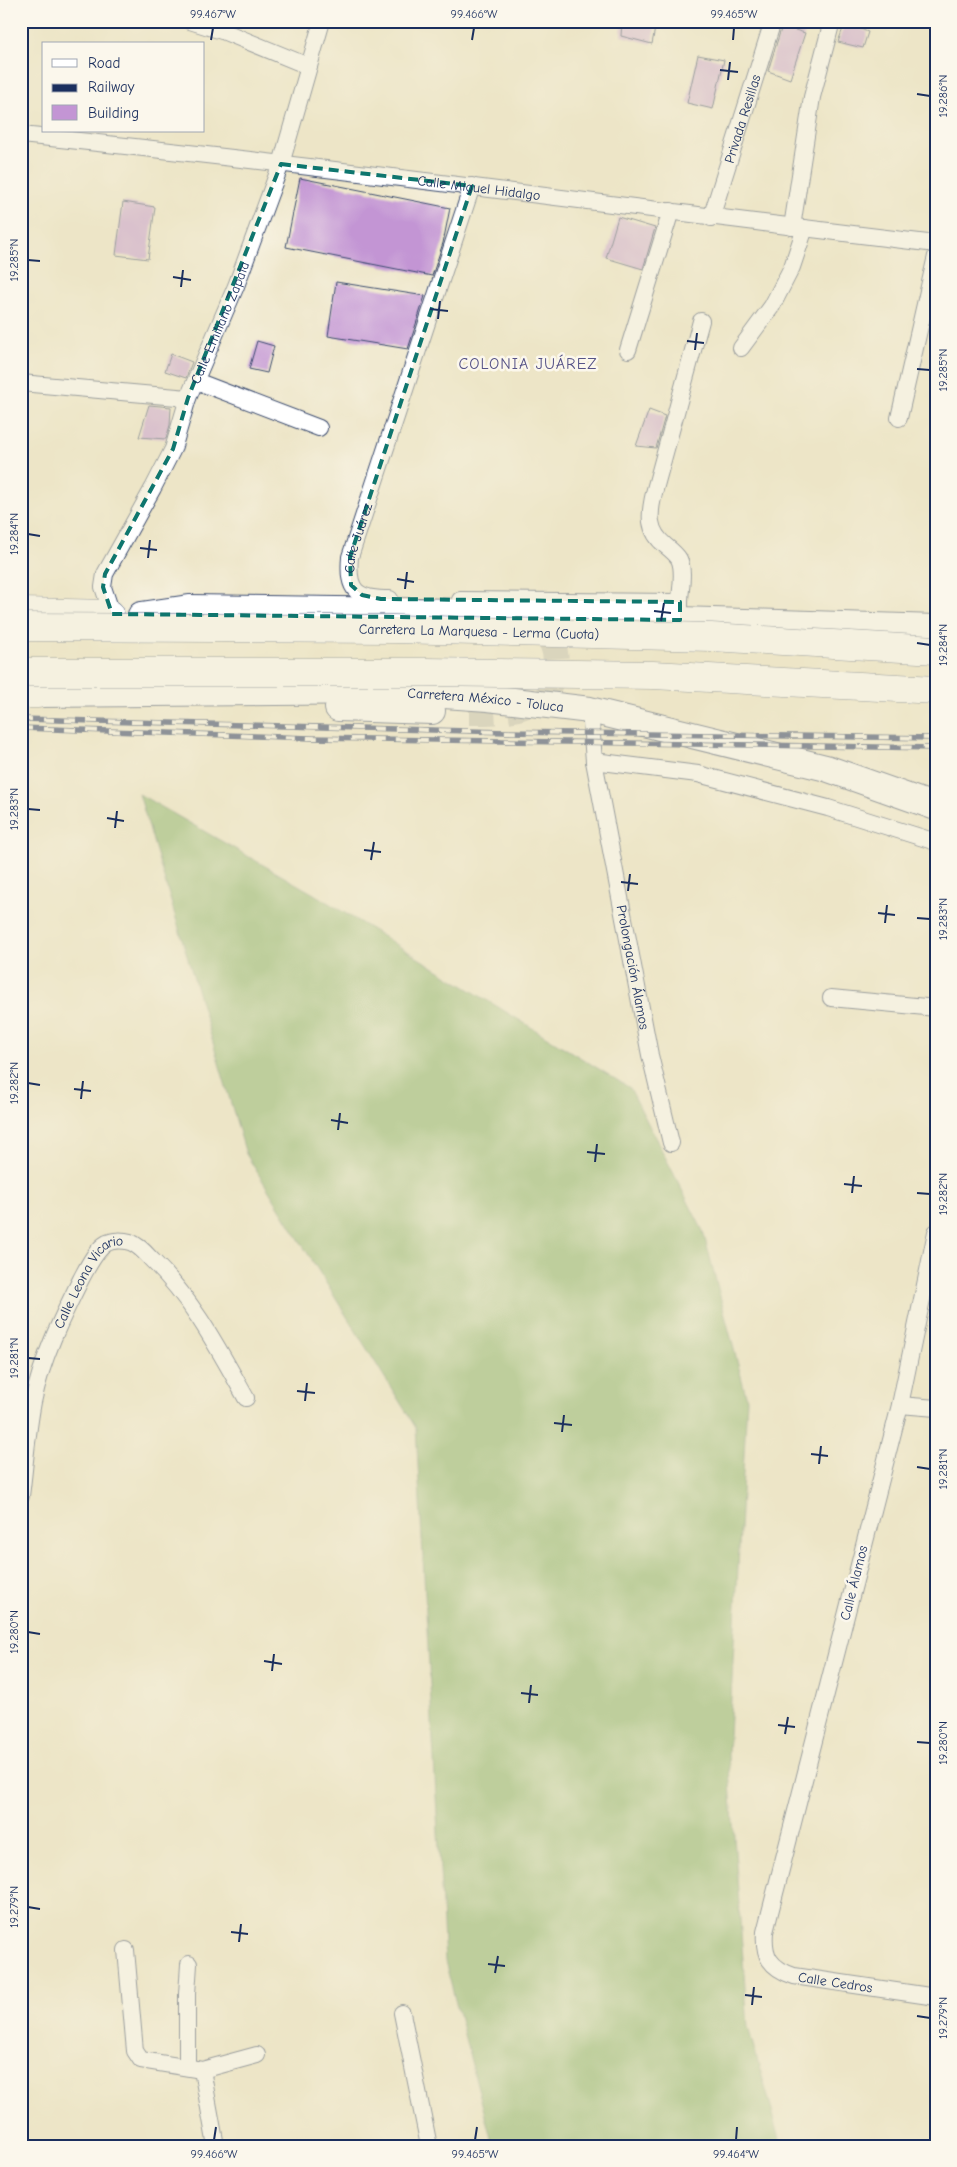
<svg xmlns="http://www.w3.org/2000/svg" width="957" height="2167" font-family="'Comic Neue',sans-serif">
  <rect width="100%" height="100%" fill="#fbf7ec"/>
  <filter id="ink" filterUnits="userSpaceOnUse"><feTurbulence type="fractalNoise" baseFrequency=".02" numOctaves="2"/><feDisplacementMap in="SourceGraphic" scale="10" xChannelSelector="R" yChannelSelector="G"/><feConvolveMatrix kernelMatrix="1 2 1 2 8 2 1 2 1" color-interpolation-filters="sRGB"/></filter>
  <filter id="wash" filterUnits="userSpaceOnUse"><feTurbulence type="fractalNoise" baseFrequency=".0096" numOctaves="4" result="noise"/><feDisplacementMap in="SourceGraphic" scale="20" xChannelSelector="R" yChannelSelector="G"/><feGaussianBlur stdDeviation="1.12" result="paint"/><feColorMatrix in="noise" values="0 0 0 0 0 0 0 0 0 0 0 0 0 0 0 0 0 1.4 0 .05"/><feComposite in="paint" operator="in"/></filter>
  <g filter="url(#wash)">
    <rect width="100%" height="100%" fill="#ede5c7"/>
    <path fill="#86b269" stroke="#507064" d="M139 794 314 894 630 1088 703 1231 747 1399 728 1755 748 2027 782 2146H493L445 1961 416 1428 246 1154Z"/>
    <g id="blocks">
      <g fill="#c395d4">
        <path d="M622 21 655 28 652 44 621 36Z"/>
        <path d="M845 23 868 32 863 48 838 42Z"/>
        <path d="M782 26 805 33 790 79 768 71Z"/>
        <path d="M698 55 724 60 713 109 687 103Z"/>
        <path d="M300 178 450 208 443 243 432 276 286 247Z"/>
        <path d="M123 202 155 207 148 259 116 255Z"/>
        <path d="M618 217 655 228 643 269 606 258Z"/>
        <path d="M336 282 425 296 408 349 328 336Z"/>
        <path d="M257 341 274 346 267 373 249 369Z"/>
        <path d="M171 354 192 362 186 378 165 371Z"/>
        <path d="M149 405 171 407 170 425 166 439 139 437Z"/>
        <path d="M649 410 665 416 656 448 636 446Z"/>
      </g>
    </g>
  </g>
  <g filter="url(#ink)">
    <use href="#blocks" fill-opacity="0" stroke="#3a4a6e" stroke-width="1"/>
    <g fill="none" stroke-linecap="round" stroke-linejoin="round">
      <path stroke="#c3c1b2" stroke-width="26" stroke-dasharray="26 13" stroke-linecap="butt" d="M469 712C492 712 513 712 534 702 538 699 541 695 545 691 564 668 557 637 533 620"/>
      <defs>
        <g id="minor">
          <path d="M190 21 225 32 308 66"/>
          <path id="s1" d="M21 135C327 166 631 208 936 244"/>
          <path id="s2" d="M711 218 773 21"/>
          <path d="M792 227 812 97 832 21"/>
          <path d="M741 348 772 306 792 267 805 228"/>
          <path d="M628 350 671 211"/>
          <path d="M196 381 319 428"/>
          <path d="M21 383 188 398"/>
          <path d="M899 418 936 256"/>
          <path id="s3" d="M390 599C356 599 347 591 350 557L472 186"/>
          <path d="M460 600 680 602V620"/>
          <path d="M680 602C680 590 685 571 679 559 676 554 671 550 666 546 647 531 649 514 654 493L701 321"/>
          <path id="s4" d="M112 614 103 587 105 574 153 488 173 449 188 398 236 286 281 164 322 21"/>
          <path id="s5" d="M590 710 594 761 650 1055 671 1143"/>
          <path d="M594 761 698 774 828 808 936 842"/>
          <path d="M831 998 936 1008"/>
          <path id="s6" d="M936 1232 900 1405 765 1932C763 1956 770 1968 794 1976L936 1997"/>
          <path d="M900 1405 936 1408"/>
          <path id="s7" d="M21 1496C25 1465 27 1433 33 1402 42 1358 61 1319 81 1279 87 1268 96 1249 107 1243 113 1240 123 1240 130 1242 139 1245 146 1254 153 1261 193 1300 219 1350 246 1398"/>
          <path d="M126 1950 135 2051 141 2060 202 2070 257 2055"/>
          <path d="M402 2013 429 2146"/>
          <path d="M187 2067V1994L189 1964"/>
          <path d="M202 2070 216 2146"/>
        </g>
        <g id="primary">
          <path d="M141 615 189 608 477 612"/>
          <path d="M474 618 680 620 936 628"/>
          <path id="s8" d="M38 694 385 691 488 698 590 710 826 768 936 807"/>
          <path d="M338 708 432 711"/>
        </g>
        <g id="motorway">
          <path d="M21 612 110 614"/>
          <path d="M21 694H38"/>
        </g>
      </defs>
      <use href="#minor" stroke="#3a4a6e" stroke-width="18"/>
      <use href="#primary" stroke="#3a4a6e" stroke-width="28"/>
      <use href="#motorway" stroke="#3a4a6e" stroke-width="29"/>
      <use href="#minor" stroke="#fff" stroke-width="16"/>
      <use href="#primary" stroke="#fff" stroke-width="26"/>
      <use href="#motorway" stroke="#fff" stroke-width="28"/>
      <defs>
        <g id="rail">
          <path d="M21 719 506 732 936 738"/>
          <path d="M21 728 310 738 936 748"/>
        </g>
      </defs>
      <use href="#rail" stroke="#1b2f5e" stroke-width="5.5"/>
      <use href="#rail" stroke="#fbf7ec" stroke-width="4" stroke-dasharray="11" stroke-linecap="butt"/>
      <defs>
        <g id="motorway-bridge">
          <path id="s9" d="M21 627 395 629 711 637 936 650"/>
          <path d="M21 672H426L653 675 936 690"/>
        </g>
      </defs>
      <use href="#motorway-bridge" stroke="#3a4a6e" stroke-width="29" stroke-linecap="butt"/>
      <use href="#motorway-bridge" stroke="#fff" stroke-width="28"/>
    </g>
  </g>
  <path d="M0 0H957V2167H0ZM281 164 472 186 350 557 351 585 362 595 381 599 680 602V620L112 614 103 587 105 574 173 449 188 398Z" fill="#ede5c7" fill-opacity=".55" fill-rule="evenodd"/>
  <path fill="none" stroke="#0f766e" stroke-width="4" stroke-dasharray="10 6" stroke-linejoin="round" d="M281 164 472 186 350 557 351 585 362 595 381 599 680 602V620L112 614 103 587 105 574 173 449 188 398Z"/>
  <path fill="none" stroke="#1b2f5e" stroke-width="2" d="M211 40 213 28M472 40 474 28M733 40 734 28M720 70 738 72M728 80 730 62M917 94 930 96M28 260 40 261M173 277 191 280M181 287 183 270M430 309 448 311M438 319 440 301M687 341 704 343M695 350 697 333M917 369 930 370M28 534 40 536M140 548 157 550M148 558 150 540M397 579 414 582M405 589 407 572M654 611 671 613M661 621 664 603M917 643 930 645M28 809 40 810M107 818 124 821M115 828 117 811M364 850 381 852M371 860 374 842M621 882 638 884M628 891 630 874M878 913 895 915M917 918 930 919M885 923 887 905M28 1083 40 1085M74 1089 91 1091M81 1099 83 1081M331 1120 348 1123M338 1130 340 1113M587 1152 605 1154M595 1162 597 1144M844 1184 862 1186M852 1193 854 1176M917 1193 930 1194M28 1358 40 1359M297 1391 315 1393M305 1401 307 1383M554 1423 572 1425M562 1432 564 1415M811 1454 828 1456M819 1464 821 1446M917 1467 930 1469M28 1632 40 1634M264 1661 282 1664M272 1671 274 1654M521 1693 538 1695M529 1703 531 1685M778 1725 795 1727M785 1734 788 1717M917 1742 930 1743M28 1907 40 1909M231 1932 248 1934M239 1942 241 1924M488 1964 505 1966M495 1973 498 1956M745 1995 762 1997M752 2005 754 1987M917 2016 930 2018M214 2140 216 2127M475 2140 477 2127M736 2140 737 2127"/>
  <g text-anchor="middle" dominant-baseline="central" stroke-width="5" stroke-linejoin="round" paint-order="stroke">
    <g font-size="14" fill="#1b2f5e" stroke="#fbf7ec">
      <text stroke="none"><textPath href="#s2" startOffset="104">Privada Resillas</textPath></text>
      <text stroke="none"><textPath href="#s1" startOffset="461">Calle Miguel Hidalgo</textPath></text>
      <text stroke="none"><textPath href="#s4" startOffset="319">Calle Emiliano Zapata</textPath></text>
      <text stroke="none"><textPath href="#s3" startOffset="91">Calle Juárez</textPath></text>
      <text stroke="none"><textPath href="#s9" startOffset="458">Carretera La Marquesa - Lerma (Cuota)</textPath></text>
      <text stroke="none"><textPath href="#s8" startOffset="448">Carretera México - Toluca</textPath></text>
      <text stroke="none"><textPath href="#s5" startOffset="261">Prolongación Álamos</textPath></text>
      <text stroke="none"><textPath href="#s7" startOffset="231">Calle Leona Vicario</textPath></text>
      <text transform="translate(854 1583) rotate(-76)">Calle Álamos</text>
      <text stroke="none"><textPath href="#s6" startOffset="821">Calle Cedros</textPath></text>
    </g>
    <g font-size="16" letter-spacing="1" fill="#565387" stroke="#fbf7ec">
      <text x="528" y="364">COLONIA JUÁREZ</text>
    </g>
  </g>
  <rect width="957" height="2167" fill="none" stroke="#fbf7ec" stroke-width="55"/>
  <rect x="42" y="42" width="162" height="90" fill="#fbf7ec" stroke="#a1a7b3"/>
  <rect x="52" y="59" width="25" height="8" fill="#ffffff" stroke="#a1a7b3"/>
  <text x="88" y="68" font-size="15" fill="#1b2f5e">Road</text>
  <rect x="52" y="84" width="25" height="8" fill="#1b2f5e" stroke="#a1a7b3"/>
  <text x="88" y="92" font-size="15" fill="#1b2f5e">Railway</text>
  <rect x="52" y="105" width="25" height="15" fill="#c395d4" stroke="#a1a7b3"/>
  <text x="88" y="118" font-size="15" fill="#1b2f5e">Building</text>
  <rect x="28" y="28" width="902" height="2112" fill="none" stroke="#1b2f5e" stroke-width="2"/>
  <g font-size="12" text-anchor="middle" fill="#1b2f5e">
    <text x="213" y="18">99.467°W</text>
    <text x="474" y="18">99.466°W</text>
    <text x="734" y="18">99.465°W</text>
    <text transform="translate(943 96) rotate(-90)" y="4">19.286°N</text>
    <text transform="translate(14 260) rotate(-90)" y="4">19.285°N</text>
    <text transform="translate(943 370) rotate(-90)" y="4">19.285°N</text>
    <text transform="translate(14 534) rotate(-90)" y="4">19.284°N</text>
    <text transform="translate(943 645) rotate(-90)" y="4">19.284°N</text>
    <text transform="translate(14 809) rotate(-90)" y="4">19.283°N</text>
    <text transform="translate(943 919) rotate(-90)" y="4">19.283°N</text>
    <text transform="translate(14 1083) rotate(-90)" y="4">19.282°N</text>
    <text transform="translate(943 1194) rotate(-90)" y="4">19.282°N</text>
    <text transform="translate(14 1358) rotate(-90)" y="4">19.281°N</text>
    <text transform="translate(943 1469) rotate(-90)" y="4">19.281°N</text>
    <text transform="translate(14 1632) rotate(-90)" y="4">19.280°N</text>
    <text transform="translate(943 1743) rotate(-90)" y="4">19.280°N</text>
    <text transform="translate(14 1907) rotate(-90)" y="4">19.279°N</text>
    <text transform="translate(943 2018) rotate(-90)" y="4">19.279°N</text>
    <text x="214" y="2158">99.466°W</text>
    <text x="475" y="2158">99.465°W</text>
    <text x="736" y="2158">99.464°W</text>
  </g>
</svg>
